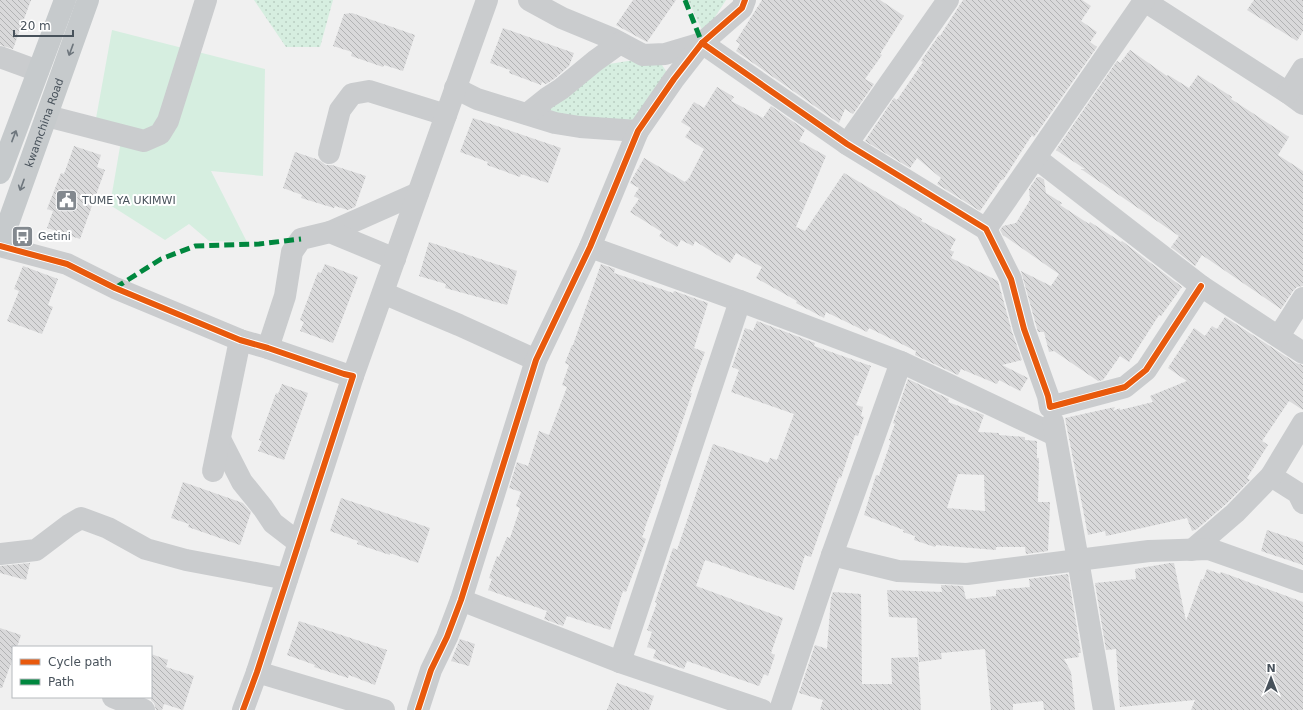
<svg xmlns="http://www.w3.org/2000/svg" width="1303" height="710" font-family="'DejaVu Sans',sans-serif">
  <defs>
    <pattern id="grass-dots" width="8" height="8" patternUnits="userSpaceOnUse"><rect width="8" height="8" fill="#d6eee0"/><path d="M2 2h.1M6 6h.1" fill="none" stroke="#b9cec2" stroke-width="1.8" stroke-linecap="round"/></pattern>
    <pattern id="building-back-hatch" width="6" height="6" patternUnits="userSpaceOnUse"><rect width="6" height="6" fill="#d9d9da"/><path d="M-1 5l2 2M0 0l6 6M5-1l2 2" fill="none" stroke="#b2b3b4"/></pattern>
  </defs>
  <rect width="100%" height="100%" fill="#f0f0f0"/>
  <g fill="url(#grass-dots)">
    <path d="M254 0H333L320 47H286Z"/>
    <path d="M688 0H726L704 34Z"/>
    <path d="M628 61H645L662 65 670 77 642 115 629 122 562 116 544 107 609 64Z"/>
  </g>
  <path fill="#d6eee0" d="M112 30 265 69 263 176 211 171 247 242 209 241 189 224 165 240 110 205 122 135H93Z"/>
  <g fill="url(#building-back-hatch)" fill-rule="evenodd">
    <path d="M0 0H31L13 49 0 45Z"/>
    <path d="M633 0H676L647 42 616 25Z"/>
    <path d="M762 0H880L904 16 880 54 882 55 865 79 874 84 853 114 845 109 839 123 736 51 740 44 736 41Z"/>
    <path d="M963 0H1082L1091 6 1081 21 1097 32 1090 42 1097 47 1034 137 1032 135 1003 180 1002 179 980 211 937 184 941 178 917 158 910 168 865 141 894 98 897 100 923 62 921 61 939 35 940 36Z"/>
    <path d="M1254 0H1303V31L1297 41 1247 10Z"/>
    <path d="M352 13 415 35 403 71 384 65 383 67 351 56 352 52 333 46 344 14Z"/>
    <path d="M503 28 574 53 569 66 554 79 546 84 542 82 541 85 509 73 510 70 490 63Z"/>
    <path d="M1130 50 1167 76 1168 75 1189 88 1198 75 1232 97 1231 99 1289 137 1278 155 1303 171V286L1297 287 1293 291 1281 309 1202 255 1195 266 1171 247 1179 236 1081 169H1085L1056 150 1117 61 1120 63Z"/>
    <path d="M717 87 734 97 731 101 763 118 771 106 805 130 799 141 826 156 796 227 805 231 844 173 922 219 921 221 956 239 950 250 954 252 951 258 998 281 1012 332 1022 360 1002 365 1028 378 1020 391 999 380 997 384 961 369 958 375 915 355 916 351 869 328 867 332 826 312 824 318 796 303 797 301 756 278 762 267 736 253 730 263 695 241 693 246 681 240 677 247 659 236 662 232 630 212 639 199 634 196 639 188 630 183 644 158 685 182 689 178 704 149 685 137 691 128 681 122 694 102 704 108Z"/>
    <path d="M473 118 561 148 548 183 521 174 520 177 487 165 488 162 460 152Z"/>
    <path d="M74 146 101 155 97 167 105 170 80 239 47 228 53 211 47 209 61 173 64 174Z"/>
    <path d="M295 152 319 160 326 165H332L366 176 355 207 348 210 335 206 334 208 301 198 302 195 283 188Z"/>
    <path d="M1037 177H1040L1044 180 1046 193 1062 203 1060 205 1089 224 1090 222 1121 242 1122 241 1182 287 1161 316 1159 315 1129 362 1120 356 1103 380 1098 381 1054 351 1049 352 1044 332H1038L1036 325 1021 271 1051 286 1059 274 1003 235 1000 230 1003 226 1016 223 1030 200 1029 189Z"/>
    <path d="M429 242 517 271 507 305 445 288 446 284 419 276Z"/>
    <path d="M325 264 358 277 333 343 300 331 304 322 300 320 318 272 321 273Z"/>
    <path d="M601 264 615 269 614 273 673 293 674 291 708 303 694 348 705 352 690 393H692L673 449 660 484H661L644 530H645L642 537 646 539 626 592 623 591 610 630 567 616 563 626 544 619 547 611 488 590 492 579 489 578 497 556 499 557 507 537 510 538 520 508 516 506 521 492 509 488 517 462 528 466 539 431 549 435 567 387 562 385 569 365 565 363 572 345H573Z"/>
    <path d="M23 266 58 279 48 305 53 307 42 334 7 321 19 291 14 289Z"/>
    <path d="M1225 317 1296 363 1303 365V410L1289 401 1262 441 1268 445 1247 478 1250 480 1226 504 1197 529 1192 531 1187 518 1106 536 1105 531 1088 535 1065 418 1115 407 1113 411 1120 408V410L1153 402 1150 396 1187 381 1168 368 1194 328 1205 336 1212 326 1217 329Z"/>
    <path d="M757 321 815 343 814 346 871 366 856 405 863 407 861 416 864 417 858 436 855 435 841 478 839 477 811 557 805 555 794 590 705 560 696 586 783 618 771 653 775 655 768 676 764 674 759 686 687 661 684 669 653 658 656 650 647 647 652 632 647 630 657 603 655 602 673 548 677 550 713 444 768 463 770 458 777 460 794 414 731 392 739 370 732 367 745 328 753 331Z"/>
    <path d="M908 379 949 399 948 402 984 415 978 432 999 433V435L1025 437V440L1037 441V458H1039L1038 502H1050L1048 551 1026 554 1025 547H996V550L936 545 935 547 914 540 915 536 903 532 904 530 864 515 876 475 879 476 891 441 889 440 895 424 893 423ZM958 474 984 475 985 511 947 508Z"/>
    <path d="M282 384 308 393 284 460 258 451 262 441 259 440 276 393 278 394Z"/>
    <path d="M183 482 243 503 251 512 240 545 188 527 189 524 171 518Z"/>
    <path d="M341 498 430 528 418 563 390 553V555L357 544 358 541 330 531Z"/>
    <path d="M1267 530 1303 542V565L1261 551Z"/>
    <path d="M30 563 26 580 0 573V566Z"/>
    <path d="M1170 563H1174L1186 621 1201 579 1203 580 1207 569 1220 574 1221 572 1303 602V710H1191L1195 700 1120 707 1116 649 1106 650 1095 583 1136 579 1135 569Z"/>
    <path d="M1068 574 1081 653H1078L1079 657 1064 659 1071 672 1075 710H1044L1043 701 1013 704V710H991L985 649 941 653 942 659 919 662 917 618 889 617 887 590 942 592 941 585 963 586 966 599 996 596V590L1030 587 1029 579Z"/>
    <path d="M833 592 861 594 862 684H892L891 658 918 657 921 710H820L823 700 799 693 815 645 827 649 831 598Z"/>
    <path d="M299 621 387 650 375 685 349 675 348 678 314 667 315 665 287 655Z"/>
    <path d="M0 628 21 635 17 647H13V658L2 688H0Z"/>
    <path d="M460 639 475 644 469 666 451 661Z"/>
    <path d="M151 654 168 660 166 667 194 676 183 710 164 704 162 710H156L154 703 151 700Z"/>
    <path d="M617 683 654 696 649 710H607Z"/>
  </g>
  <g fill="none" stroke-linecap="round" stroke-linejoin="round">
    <g stroke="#caccce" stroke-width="22">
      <path d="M529 0 562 18 613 39 643 55 665 54 702 43"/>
      <path d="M1143 0 1288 93 1303 104"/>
      <path d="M702 43 847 144 986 229 1011 279 1024 329 1048 396 1050 407 1125 387 1146 370 1201 286"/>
      <path d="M0 57 38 71"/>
      <path d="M455 88 477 99 555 123 580 127 638 131"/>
      <path d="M1288 93 1303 69"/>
      <path d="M527 114 547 98 561 89 595 61 620 43"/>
      <path d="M47 116 144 141 160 134 168 121 206 0"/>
      <path d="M847 144 948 0"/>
      <path d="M329 153 340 110 352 94 369 91 446 115"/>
      <path d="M1036 158 1201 286 1303 353"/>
      <path d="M986 229 1144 1"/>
      <path d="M330 232 418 193"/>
      <path d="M0 246 67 264 115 288 240 340 268 348 344 374 353 376 257 672 243 710"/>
      <path d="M590 247 740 301 620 662"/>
      <path d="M383 293 459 325 536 360"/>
      <path d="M740 301 901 362 1055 435"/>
      <path d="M1279 336 1303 298"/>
      <path d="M268 348 285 296 292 252 301 239 330 232 395 259"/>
      <path d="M353 376 487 0"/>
      <path d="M1053 422 1078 560 1104 710"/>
      <path d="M220 439 242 482 263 508 273 523 299 543"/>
      <path d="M213 471 240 340"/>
      <path d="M1271 476 1298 493 1303 503"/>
      <path d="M1192 550 1235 513 1271 476 1303 423"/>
      <path d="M0 554 36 550 69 525 81 518 108 528 146 549 186 560 287 579"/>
      <path d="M832 555 898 571 967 574 1149 551 1209 549 1303 582"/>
      <path d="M461 600 620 662 762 710"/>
      <path d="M257 672 384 710"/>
      <path d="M113 697 144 710"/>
      <path d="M418 710 431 670 447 637 461 600 536 360 590 247 638 131 674 79 702 43 742 8 745 0"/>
      <path d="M780 710 832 555 901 362"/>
    </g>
    <g stroke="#c6cacc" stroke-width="22">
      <path d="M0 173 65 0"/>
      <path id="s1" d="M0 246 88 0"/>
    </g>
    <g stroke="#00873e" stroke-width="5" stroke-dasharray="10 5" stroke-linecap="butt">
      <path d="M685 0 702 43"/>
      <path d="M115 288 161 259 195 246 259 244 301 239"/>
    </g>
    <defs>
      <g id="cycleway">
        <path d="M702 43 847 144 986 229 1011 279 1024 329 1048 396 1050 407 1125 387 1146 370 1201 286"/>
        <path d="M0 246 67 264 115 288 240 340 268 348 344 374 353 376 257 672 243 710"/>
        <path d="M418 710 431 670 447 637 461 600 536 360 590 247 638 131 674 79 702 43 742 8 745 0"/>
      </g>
    </defs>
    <use href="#cycleway" stroke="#fff" stroke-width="8"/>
    <use href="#cycleway" stroke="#e8590c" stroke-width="6"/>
  </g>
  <defs><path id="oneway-shaft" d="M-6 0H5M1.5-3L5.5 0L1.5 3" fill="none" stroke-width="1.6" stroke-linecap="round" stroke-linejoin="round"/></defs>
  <g stroke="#6e767d">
    <use href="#oneway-shaft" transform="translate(71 50) rotate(110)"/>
    <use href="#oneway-shaft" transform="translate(14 136) rotate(-69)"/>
    <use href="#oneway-shaft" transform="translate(22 185) rotate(110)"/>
  </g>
  <defs>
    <symbol id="civic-square" viewBox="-11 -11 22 22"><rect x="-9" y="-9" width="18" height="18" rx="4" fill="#83898f" stroke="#fff"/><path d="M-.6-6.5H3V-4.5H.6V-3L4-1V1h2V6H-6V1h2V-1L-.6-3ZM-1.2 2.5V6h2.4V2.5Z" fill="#fff"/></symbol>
    <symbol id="bus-square" viewBox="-11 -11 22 22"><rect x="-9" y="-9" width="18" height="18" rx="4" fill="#83898f" stroke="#fff"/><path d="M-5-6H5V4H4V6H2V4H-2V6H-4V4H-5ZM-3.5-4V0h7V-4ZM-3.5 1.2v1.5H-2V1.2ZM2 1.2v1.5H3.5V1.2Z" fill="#fff"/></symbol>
  </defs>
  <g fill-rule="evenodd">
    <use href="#civic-square" x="54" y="188" width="25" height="25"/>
    <use href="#bus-square" x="10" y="224" width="25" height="25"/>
  </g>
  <g text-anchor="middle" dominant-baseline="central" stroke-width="4" stroke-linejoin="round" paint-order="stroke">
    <g font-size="11" fill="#48525b" stroke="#fff">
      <text stroke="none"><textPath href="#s1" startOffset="131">kwamchina Road</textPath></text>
    </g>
    <g font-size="11" fill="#48525b" stroke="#fff" text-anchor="start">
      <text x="82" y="200">TUME YA UKIMWI</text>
      <text x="38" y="236">Getini</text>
    </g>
  </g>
  <rect x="12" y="646" width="140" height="52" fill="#ffffff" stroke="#b6babd"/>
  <rect x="20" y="659" width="20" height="6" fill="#e8590c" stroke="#b6babd"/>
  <text x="48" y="666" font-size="12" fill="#48525b">Cycle path</text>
  <rect x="20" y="679" width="20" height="6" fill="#00873e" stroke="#b6babd"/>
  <text x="48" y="686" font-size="12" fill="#48525b">Path</text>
  <g transform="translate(1271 678)" stroke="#ffffff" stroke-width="3" paint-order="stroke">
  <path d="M0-3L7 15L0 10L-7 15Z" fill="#48525b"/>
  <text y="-6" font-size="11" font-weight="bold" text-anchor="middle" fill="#48525b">N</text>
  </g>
  <path d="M14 30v6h59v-6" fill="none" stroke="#48525b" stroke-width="2"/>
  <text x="20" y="30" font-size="12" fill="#48525b" stroke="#ffffff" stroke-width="3" paint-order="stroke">20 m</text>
</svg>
